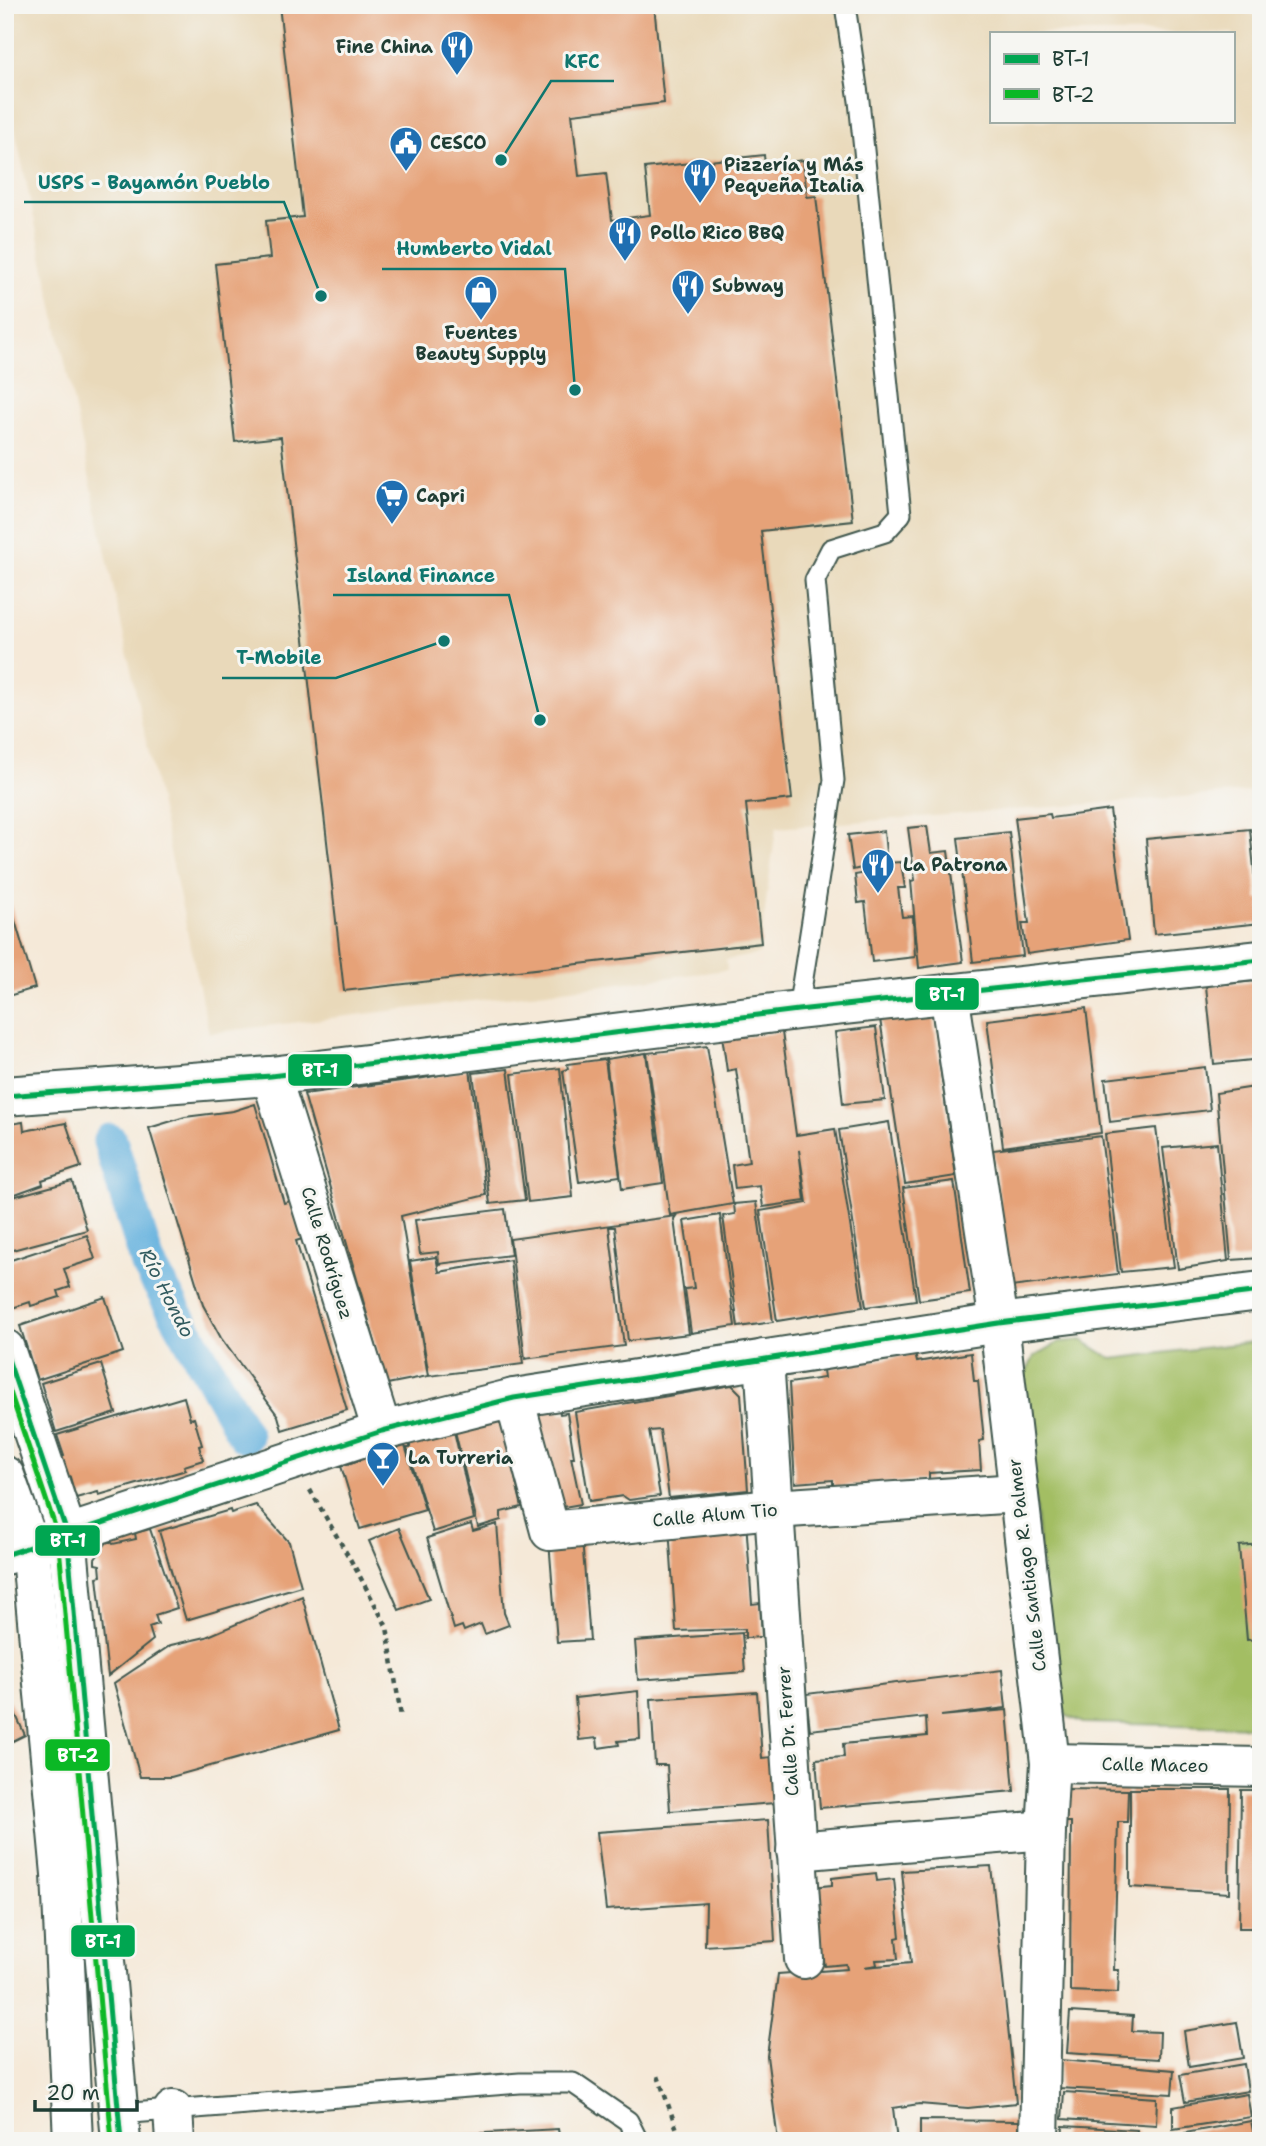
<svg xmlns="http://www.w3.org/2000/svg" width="1266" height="2146" font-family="'Shantell Sans',sans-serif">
  <rect width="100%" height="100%" fill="#f6f6f2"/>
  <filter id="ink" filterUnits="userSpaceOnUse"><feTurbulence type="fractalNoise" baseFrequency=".0143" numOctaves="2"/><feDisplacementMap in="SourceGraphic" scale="14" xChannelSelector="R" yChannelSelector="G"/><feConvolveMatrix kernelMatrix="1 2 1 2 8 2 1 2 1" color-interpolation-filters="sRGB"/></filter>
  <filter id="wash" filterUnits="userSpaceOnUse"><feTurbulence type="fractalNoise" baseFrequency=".00686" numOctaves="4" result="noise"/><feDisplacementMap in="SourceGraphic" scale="28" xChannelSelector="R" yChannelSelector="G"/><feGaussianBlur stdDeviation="1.57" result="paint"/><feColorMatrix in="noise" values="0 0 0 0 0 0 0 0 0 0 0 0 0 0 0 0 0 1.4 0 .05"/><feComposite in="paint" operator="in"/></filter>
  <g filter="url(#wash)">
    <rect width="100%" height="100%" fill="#f5e9d8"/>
    <path fill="#e9d9ba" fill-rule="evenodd" d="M5 5H1202L1258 15 1261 19V791L776 828 759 954 726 960 727 970 209 1033 5 83ZM991 33H1233V121H991Z"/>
    <path fill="#a3be64" stroke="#617e4c" stroke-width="2" d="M1082 1340 1112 1359 1261 1341V1727L1083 1723 1067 1716 1053 1690 1023 1378 1034 1357 1059 1342Z"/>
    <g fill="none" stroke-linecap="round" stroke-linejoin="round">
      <path stroke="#64b1de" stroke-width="35" d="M110 1141 148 1264 245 1436"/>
    </g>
    <g id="blocks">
      <g fill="#e6a278">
        <path d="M279 5H654L664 103 572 114 579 176 606 173 612 220 650 215 645 168 764 155 765 165 803 160 807 197 816 196 853 521 761 531 792 799 746 804 761 943 344 991 281 437 235 442 215 264 270 258 266 221 303 217Z"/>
        <path d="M1110 810 1128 940 1027 954 1022 923H1029L1015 818 1050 814 1051 818Z"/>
        <path d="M927 826 931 853 948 851 963 962 919 968 911 881 915 880 908 828Z"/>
        <path d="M1250 829 1257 899H1261V923L1154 934 1146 839Z"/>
        <path d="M884 831 887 863 901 862 905 888H898L902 917 913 916 915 957 872 962 865 902 858 903 855 875 861 874V868L853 870 848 835Z"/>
        <path d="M1009 832 1023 956 973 962 958 838Z"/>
        <path d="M5 887 35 988 5 997Z"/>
        <path d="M1256 981 1261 1028V1059L1214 1064 1206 986Z"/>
        <path d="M1086 1008 1101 1133 1003 1147 987 1020Z"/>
        <path d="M932 1011 956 1176 905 1184 880 1019Z"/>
        <path d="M876 1027 885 1100 843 1104 835 1032Z"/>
        <path d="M743 1032 744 1037 782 1032 796 1135 835 1129 863 1307 777 1321 760 1211 807 1203 799 1150 805 1201 763 1207 760 1186 735 1189 732 1165 749 1162 736 1069 727 1071 722 1035Z"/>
        <path d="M707 1046 733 1204 670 1215 647 1053Z"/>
        <path d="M646 1053 663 1183 622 1189 606 1059Z"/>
        <path d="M605 1059 620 1176 579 1182 563 1071 568 1069 567 1064Z"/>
        <path d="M1205 1067 1210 1110 1110 1122 1105 1079Z"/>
        <path d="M560 1068 573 1197 528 1202 512 1074Z"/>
        <path d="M470 1069 486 1195 401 1216 428 1376 387 1384 304 1094 424 1078Z"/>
        <path d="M508 1069 525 1200 490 1204 473 1073Z"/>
        <path d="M1261 1086V1258L1231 1260 1216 1093Z"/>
        <path d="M255 1104 284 1203 290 1201 302 1239 296 1241 347 1410 282 1430 278 1416 221 1338 203 1305 149 1128 185 1117 233 1111Z"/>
        <path d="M23 1122 24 1131 66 1123 81 1167 42 1180 43 1184 7 1197 5 1190V1125Z"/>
        <path d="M889 1122 916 1300 866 1307 839 1130Z"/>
        <path d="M1156 1128 1174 1267 1121 1272 1105 1134Z"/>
        <path d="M1101 1136 1118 1274 1011 1287 993 1150Z"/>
        <path d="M1217 1143 1228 1261 1178 1269 1163 1148Z"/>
        <path d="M72 1181 87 1230 5 1252V1199Z"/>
        <path d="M954 1181 970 1293 919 1300 903 1188Z"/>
        <path d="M756 1202 773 1322 738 1327 723 1216 735 1214 734 1204Z"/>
        <path d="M505 1209 511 1255 439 1264 438 1252 420 1254 415 1220Z"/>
        <path d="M720 1215 735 1326 691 1333 685 1289 694 1288 684 1221Z"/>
        <path d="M676 1216 674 1219 689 1334 628 1341 615 1227H609L624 1346 525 1359 510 1239Z"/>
        <path d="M87 1235 95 1259 64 1269 70 1287 58 1291 60 1297 31 1306 30 1302 6 1310 5 1262Z"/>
        <path d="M436 1257 439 1272 510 1260 523 1364 429 1376 410 1261Z"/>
        <path d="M105 1297 123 1352 37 1380 20 1326Z"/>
        <path d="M971 1353 974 1381H978L984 1440 979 1441 981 1470 929 1473V1480L833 1487V1480L795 1483 789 1383 824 1378 823 1370 915 1354 917 1362Z"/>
        <path d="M101 1364 116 1413 56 1432 41 1383Z"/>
        <path d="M732 1385 741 1394 748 1490 669 1498 660 1430 649 1431 660 1496 629 1500 623 1496 589 1501 575 1412Z"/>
        <path d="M184 1397 190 1419 194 1418 202 1445 199 1446 203 1460 184 1466 186 1470 99 1495 98 1492 76 1498 70 1477 65 1480 58 1457 64 1456 57 1435Z"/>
        <path d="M559 1409 560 1414 567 1413 574 1457H571L581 1504 552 1509 537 1413Z"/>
        <path d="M501 1418 514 1447 508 1448 522 1507 501 1512V1520L478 1527 455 1431Z"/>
        <path d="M454 1431 474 1519 433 1532 407 1448H410V1444Z"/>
        <path d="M405 1446 425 1510 360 1529 341 1466Z"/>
        <path d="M256 1505 289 1542 301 1586 186 1620 159 1531 230 1510 231 1513Z"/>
        <path d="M746 1521 752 1604 760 1603 762 1637 745 1638V1629L676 1631 669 1527Z"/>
        <path d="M471 1524 473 1531 497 1524 504 1613 509 1625 485 1634 481 1624 464 1631 462 1626 454 1629 427 1538Z"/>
        <path d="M399 1528 429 1599 399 1610 369 1541Z"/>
        <path d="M150 1529 177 1608 155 1615 158 1624 149 1627 153 1640 108 1676 97 1577 101 1576 100 1565 95 1564V1559L107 1542H111L113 1544 136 1539 135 1533Z"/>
        <path d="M582 1538 590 1640 557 1642 549 1541Z"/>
        <path d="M1261 1544V1639L1247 1640 1239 1546Z"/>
        <path d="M302 1596 339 1730 171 1777H140L114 1683 171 1645 206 1637Z"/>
        <path d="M742 1633 745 1672 638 1680 635 1641Z"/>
        <path d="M1002 1670 1006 1708 941 1716 1007 1710 1014 1791 820 1808 816 1759 844 1757 843 1744 927 1736 926 1717 810 1730 806 1694Z"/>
        <path d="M5 1691 25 1735 5 1745Z"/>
        <path d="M638 1691 640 1739 618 1741 619 1745 598 1748 597 1738 579 1740 575 1698Z"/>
        <path d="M757 1692 762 1758 772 1757 775 1803 670 1811 667 1765H655L651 1699Z"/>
        <path d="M1067 1789 1128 1790 1127 1822H1118L1114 1970H1119L1118 1993 1070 1991 1071 1822H1066Z"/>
        <path d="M1130 1789H1230L1229 1893 1130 1887Z"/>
        <path d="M1241 1790H1261V1928H1239Z"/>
        <path d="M768 1820 775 1941 705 1946 706 1903 606 1910 597 1832Z"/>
        <path d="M991 1866 1016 2103 968 2108 919 2104 893 2108 897 2141H880L879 2138 836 2141H778L767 2056 778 1974 847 1969 846 1964 825 1966 812 1887 832 1885V1878L876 1873 877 1881 894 1879 900 1937 896 1938 898 1959 876 1960 877 1965 864 1967 911 1963 902 1871Z"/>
        <path d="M1070 2012 1133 2016 1132 2031 1160 2032 1159 2059 1067 2053Z"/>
        <path d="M1237 2022 1243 2058 1189 2067 1184 2031Z"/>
        <path d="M1060 2060 1174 2070 1172 2094 1059 2088Z"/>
        <path d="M1244 2064 1248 2091 1185 2102 1180 2075Z"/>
        <path d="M1064 2092 1157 2098 1156 2125 1062 2119Z"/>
        <path d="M1247 2094 1251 2117 1173 2129V2107Z"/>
        <path d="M920 2120 1019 2121V2141H920Z"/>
        <path d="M1251 2121 1255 2141H1187L1185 2133Z"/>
        <path d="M1063 2126 1137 2130V2141H1062Z"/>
        <path d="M558 2129 560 2141H376V2139Z"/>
      </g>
    </g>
  </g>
  <g filter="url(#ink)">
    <use href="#blocks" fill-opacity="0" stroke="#3f574d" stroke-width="2"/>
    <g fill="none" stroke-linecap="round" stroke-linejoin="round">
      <defs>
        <g id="lane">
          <path d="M798 1010 834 780 815 580 831 549 885 532 901 514 859 101 845 5"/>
          <path d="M119 2114 520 2083H573L628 2121 638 2141"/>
        </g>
        <g id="street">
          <path d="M949 993 999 1323 1050 1763 1046 1830 1039 2141"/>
          <path d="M271 1076 382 1431"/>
          <path d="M764 1359 804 1959"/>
          <path d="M514 1398 550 1531 773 1509 1018 1493"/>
          <path d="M1050 1763 1261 1767"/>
          <path d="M796 1851 1046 1830"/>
          <path d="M173 2110 175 2141"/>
        </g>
        <g id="secondary">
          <path d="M5 1096 271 1076 798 1010 1261 960"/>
          <path d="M5 1555 382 1431 514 1398 999 1323 1261 1291"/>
        </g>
        <g id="primary">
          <path d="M5 1349 67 1533 121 2141"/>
          <path d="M5 1476 30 1546 61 1874 73 2141"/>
        </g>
      </defs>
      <use href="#lane" stroke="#3f574d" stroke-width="23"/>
      <use href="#street" stroke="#3f574d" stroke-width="42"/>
      <use href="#secondary" stroke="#3f574d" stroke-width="42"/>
      <use href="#primary" stroke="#3f574d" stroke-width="42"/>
      <g stroke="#3f574d" stroke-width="4.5" stroke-dasharray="5 5" stroke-linecap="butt">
        <path d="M310 1490 357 1571 387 1627 401 1717"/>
        <path d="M658 2076 681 2141"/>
      </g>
      <use href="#lane" stroke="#fff" stroke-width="19"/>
      <use href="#street" stroke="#fff" stroke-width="38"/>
      <use href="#secondary" stroke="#fff" stroke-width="38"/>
      <use href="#primary" stroke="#fff" stroke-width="38"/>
      <defs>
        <g id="bus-1">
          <path d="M5 1096 271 1076 798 1010 1261 960"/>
          <path d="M5 1350 67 1533 121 2141"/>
          <path d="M5 1555 382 1431 514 1398 999 1323 1261 1291"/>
        </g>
        <path id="bus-2" d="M5 1377 58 1535 112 2141"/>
      </defs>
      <use href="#bus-1" stroke="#f6f6f2" stroke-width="10"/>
      <use href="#bus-2" stroke="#f6f6f2" stroke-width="10"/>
      <use href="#bus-1" stroke="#00a651" stroke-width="5"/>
      <use href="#bus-2" stroke="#0bb825" stroke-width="5"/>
    </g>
  </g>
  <defs>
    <symbol id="restaurant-pin" viewBox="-11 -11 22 30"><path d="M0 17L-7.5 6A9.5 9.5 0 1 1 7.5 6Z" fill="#1f6fb2" stroke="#f6f6f2"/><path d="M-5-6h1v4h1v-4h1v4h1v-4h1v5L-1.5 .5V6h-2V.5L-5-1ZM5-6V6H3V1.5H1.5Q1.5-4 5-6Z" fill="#fff"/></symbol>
    <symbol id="civic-pin" viewBox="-11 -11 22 30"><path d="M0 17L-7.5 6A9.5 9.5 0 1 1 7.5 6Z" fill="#1f6fb2" stroke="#f6f6f2"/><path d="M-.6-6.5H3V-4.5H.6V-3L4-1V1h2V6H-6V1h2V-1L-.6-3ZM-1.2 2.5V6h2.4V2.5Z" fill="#fff"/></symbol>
    <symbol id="shop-pin" viewBox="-11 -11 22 30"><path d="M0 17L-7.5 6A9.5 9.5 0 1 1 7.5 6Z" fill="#1f6fb2" stroke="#f6f6f2"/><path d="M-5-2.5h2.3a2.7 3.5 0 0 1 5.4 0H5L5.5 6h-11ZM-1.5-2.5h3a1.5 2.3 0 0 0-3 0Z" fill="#fff"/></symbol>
    <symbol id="supermarket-pin" viewBox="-11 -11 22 30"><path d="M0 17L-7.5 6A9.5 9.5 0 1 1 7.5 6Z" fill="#1f6fb2" stroke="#f6f6f2"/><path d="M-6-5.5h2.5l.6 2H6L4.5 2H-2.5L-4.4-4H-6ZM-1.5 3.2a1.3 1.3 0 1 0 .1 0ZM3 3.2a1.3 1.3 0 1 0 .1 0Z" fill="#fff"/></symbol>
    <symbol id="bar-pin" viewBox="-11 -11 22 30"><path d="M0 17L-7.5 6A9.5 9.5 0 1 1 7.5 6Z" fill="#1f6fb2" stroke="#f6f6f2"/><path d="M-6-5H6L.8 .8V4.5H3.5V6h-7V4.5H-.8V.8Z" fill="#fff"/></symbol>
  </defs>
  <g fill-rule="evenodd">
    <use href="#restaurant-pin" x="438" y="28" width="38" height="52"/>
    <use href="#civic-pin" x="387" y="124" width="38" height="52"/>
    <use href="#restaurant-pin" x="681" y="156" width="38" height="52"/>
    <use href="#restaurant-pin" x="606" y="214" width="38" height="52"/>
    <use href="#restaurant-pin" x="669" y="267" width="38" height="52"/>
    <use href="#shop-pin" x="462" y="273" width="38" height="52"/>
    <use href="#supermarket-pin" x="373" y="477" width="38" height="52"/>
    <use href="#restaurant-pin" x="859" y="846" width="38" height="52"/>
    <use href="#bar-pin" x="364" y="1439" width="38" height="52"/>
  </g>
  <g text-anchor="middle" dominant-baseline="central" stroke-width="6" stroke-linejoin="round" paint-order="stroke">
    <g font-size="18" font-weight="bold" fill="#1f3d34" stroke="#f6f6f2" text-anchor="start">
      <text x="433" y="47" text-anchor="end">Fine China</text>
      <text x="430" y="143">CESCO</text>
      <text x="724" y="165">Pizzería y Más<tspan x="724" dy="21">Pequeña Italia</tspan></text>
      <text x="650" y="233">Pollo Rico BBQ</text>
      <text x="712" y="286">Subway</text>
      <text x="481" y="333" text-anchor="middle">Fuentes<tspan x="481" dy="21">Beauty Supply</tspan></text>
      <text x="416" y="496">Capri</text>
      <text x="903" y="865">La Patrona</text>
      <text x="408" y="1458">La Turreria</text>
    </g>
    <g font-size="18" fill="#1f3d34" stroke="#f6f6f2">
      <text transform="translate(327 1253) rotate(73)">Calle Rodríguez</text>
      <text transform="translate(715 1515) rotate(-5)">Calle Alum Tio</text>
      <text transform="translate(1027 1565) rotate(-97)">Calle Santiago R. Palmer</text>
      <text transform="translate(788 1731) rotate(-94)">Calle Dr. Ferrer</text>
      <text transform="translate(1155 1765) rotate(1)">Calle Maceo</text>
    </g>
    <g font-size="19" font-style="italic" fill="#305a5e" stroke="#f6f6f2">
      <text transform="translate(167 1293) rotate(63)">Río Hondo</text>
    </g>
  </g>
  <path fill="none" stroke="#0f766e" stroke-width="2.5" d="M501 160L551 81H614M321 296L284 202H24M575 390L565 269H382M540 720L509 595H333M444 641L336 678H222"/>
  <g fill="#0f766e" stroke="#f6f6f2" stroke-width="2.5">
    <circle cx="501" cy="160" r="7"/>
    <circle cx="321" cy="296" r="7"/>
    <circle cx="575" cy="390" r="7"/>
    <circle cx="540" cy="720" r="7"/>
    <circle cx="444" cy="641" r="7"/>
  </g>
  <g font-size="19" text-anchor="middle" font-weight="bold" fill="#0f766e" stroke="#f6f6f2" stroke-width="6" stroke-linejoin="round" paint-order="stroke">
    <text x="582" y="68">KFC</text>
    <text x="154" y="189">USPS - Bayamón Pueblo</text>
    <text x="474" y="255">Humberto Vidal</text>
    <text x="421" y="582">Island Finance</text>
    <text x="279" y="664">T-Mobile</text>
  </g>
  <g stroke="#f6f6f2" stroke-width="2.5">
    <rect x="914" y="977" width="66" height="34" rx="7" fill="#00a651"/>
    <rect x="287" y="1053" width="66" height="34" rx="7" fill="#00a651"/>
    <rect x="34" y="1524" width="67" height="33" rx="7" fill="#00a651"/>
    <rect x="44" y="1738" width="67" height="34" rx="7" fill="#0bb825"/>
    <rect x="70" y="1924" width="66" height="34" rx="7" fill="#00a651"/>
  </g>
  <g font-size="19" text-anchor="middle" font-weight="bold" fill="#fff">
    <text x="947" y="1001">BT-1</text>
    <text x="320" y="1077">BT-1</text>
    <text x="68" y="1547">BT-1</text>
    <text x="78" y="1762">BT-2</text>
    <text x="103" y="1948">BT-1</text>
  </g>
  <rect width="1266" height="2146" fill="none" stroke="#f6f6f2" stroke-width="28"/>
  <rect x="990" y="32" width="245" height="91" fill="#f6f6f2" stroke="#a0aca6" stroke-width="2"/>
  <rect x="1004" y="54" width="35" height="10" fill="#00a651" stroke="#a0aca6" stroke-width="2"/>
  <text x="1052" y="66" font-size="21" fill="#1f3d34">BT-1</text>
  <rect x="1004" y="89" width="35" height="10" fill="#0bb825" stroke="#a0aca6" stroke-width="2"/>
  <text x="1052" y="102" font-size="21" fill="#1f3d34">BT-2</text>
  <path d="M35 2100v10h102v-10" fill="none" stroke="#1f3d34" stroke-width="3.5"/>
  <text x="46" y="2100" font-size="21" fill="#1f3d34" stroke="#f6f6f2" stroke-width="5" paint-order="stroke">20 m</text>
</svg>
